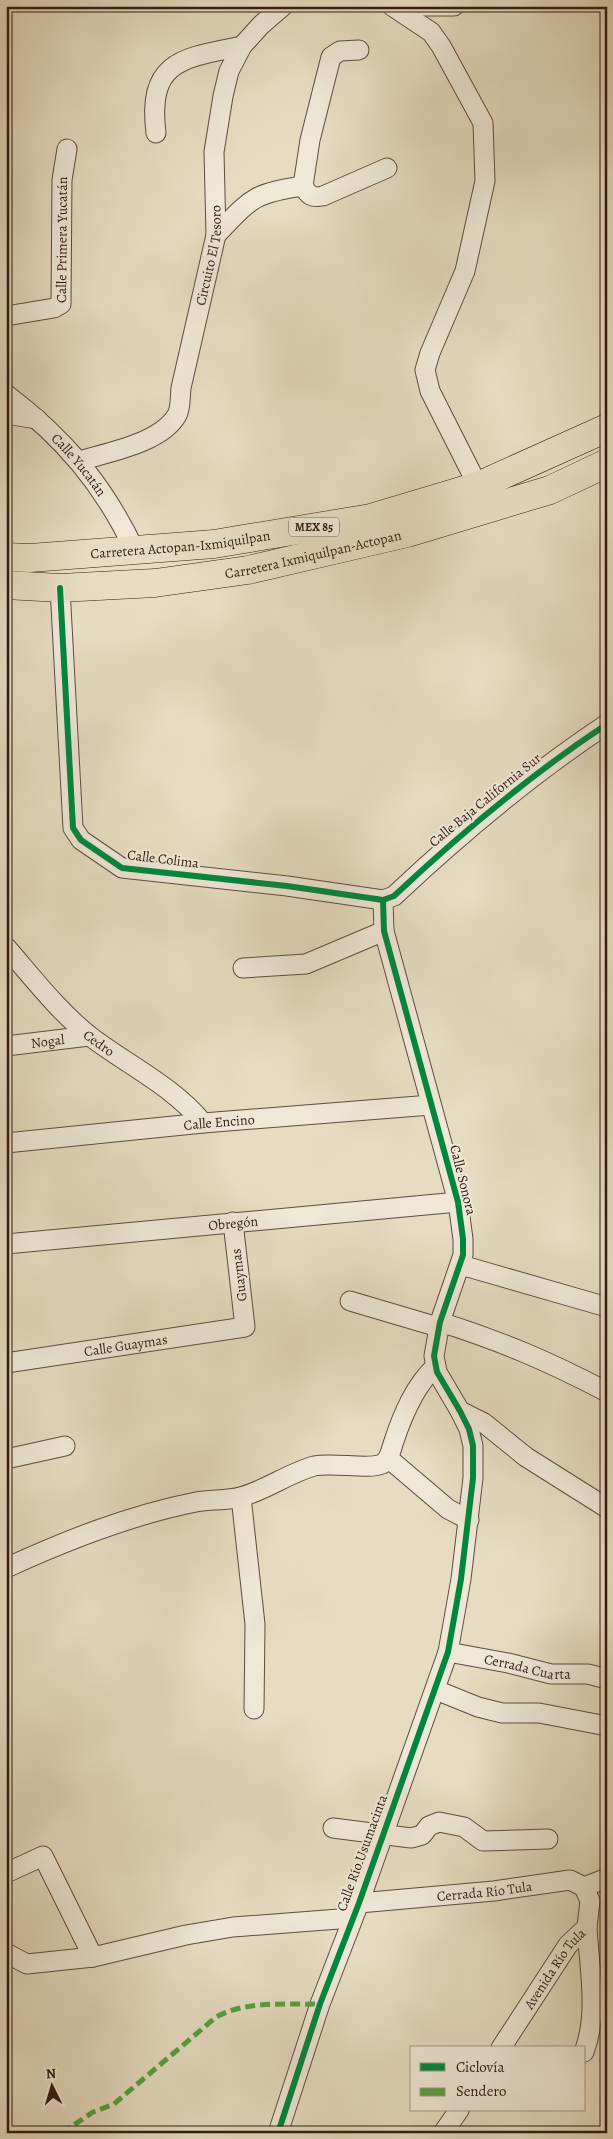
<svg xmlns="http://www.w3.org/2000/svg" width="613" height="2139" font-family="Alegreya,serif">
  <rect width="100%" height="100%" fill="#e6dcc1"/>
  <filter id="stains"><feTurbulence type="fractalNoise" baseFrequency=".004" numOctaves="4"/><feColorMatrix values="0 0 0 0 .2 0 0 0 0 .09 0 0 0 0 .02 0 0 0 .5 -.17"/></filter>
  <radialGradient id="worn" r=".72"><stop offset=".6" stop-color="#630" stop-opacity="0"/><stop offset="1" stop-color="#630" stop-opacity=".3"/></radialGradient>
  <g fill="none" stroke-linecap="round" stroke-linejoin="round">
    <defs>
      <g id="street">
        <path d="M392 6 431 32 441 46 483 123 485 181 465 271 430 353 425 370 430 391 478 486"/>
        <path d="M421 6H454"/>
        <path d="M156 133C147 60 183 58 242 46"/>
        <path d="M303 186 310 140 331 57 340 51 359 50"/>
        <path d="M216 235C250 200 252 193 303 186 309 196 312 198 323 196L387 168"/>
        <path id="s1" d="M6 316 54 308 61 304 62 180 67 149"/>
        <path id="s2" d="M6 394C64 438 104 485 135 551"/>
        <path d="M6 414 37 419"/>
        <path id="s3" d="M79 461C109 452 161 443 177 415 181 408 180 396 181 388L216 235 214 152 223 96 229 71 242 46 261 25 283 6"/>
        <path d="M60 588 73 828 81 840 122 868 287 886 383 900 394 896C461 833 530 775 607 724"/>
        <path id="s4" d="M6 947C33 978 59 1012 91 1037 128 1065 174 1087 203 1123"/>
        <path d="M243 968 306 964 384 931"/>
        <path id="s5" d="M6 1046 89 1036"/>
        <path id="s6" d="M6 1143 203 1123 431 1105"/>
        <path id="s7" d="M6 1244 458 1202"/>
        <path d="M461 1265 607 1307"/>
        <path d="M350 1301 438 1327"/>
        <path d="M440 1322C501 1341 550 1362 607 1392"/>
        <path id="s8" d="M6 1363 245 1327 233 1222"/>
        <path d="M460 1411 484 1423 526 1457 607 1508"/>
        <path d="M388 1458 448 1509 469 1520"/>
        <path d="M6 1459 65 1446"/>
        <path d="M241 1497 255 1624 254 1709"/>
        <path d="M6 1568C67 1540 130 1515 196 1502 210 1499 226 1501 241 1497 266 1490 289 1473 314 1466 333 1462 369 1470 382 1464 390 1460 391 1449 394 1441 403 1414 415 1385 436 1366"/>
        <path id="s9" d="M448 1652 508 1663 551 1674H588L607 1679"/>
        <path d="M436 1690 478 1707 502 1713H539L607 1726"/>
        <path d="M333 1828 411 1838 422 1835 429 1826 439 1822 464 1827 483 1841 548 1839"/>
        <path d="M6 1873 43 1856 93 1957"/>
        <path id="s10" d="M359 1903 494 1891 570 1880 584 1887 607 1878"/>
        <path d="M6 1953 27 1964 93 1957 186 1935 233 1927 352 1918"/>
        <path id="s11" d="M501 2048 568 1945 587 1927 590 1901 584 1887"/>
        <path d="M584 2052C599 2013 589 1967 587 1927"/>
        <path d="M278 2133 320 2004 359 1903 448 1652 461 1579 473 1478V1446L469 1429 460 1411 437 1372 434 1356 440 1322 463 1255V1239L458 1202 384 931 383 900"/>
        <path d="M443 2133 459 2110"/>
      </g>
      <g id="primary">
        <path id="s12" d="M6 557 30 558 214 544 371 518 478 486 607 428"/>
        <path id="s13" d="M6 585 60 588 155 583 248 570 407 533 550 490 607 463"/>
      </g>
    </defs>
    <use href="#street" stroke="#5e4b3e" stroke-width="21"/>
    <use href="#primary" stroke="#311b13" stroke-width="29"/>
    <use href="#street" stroke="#efe8d7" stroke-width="19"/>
    <use href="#primary" stroke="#e6dcc1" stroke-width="28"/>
    <path stroke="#52a13f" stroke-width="5" stroke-dasharray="10 5" stroke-linecap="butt" d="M62 2133 93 2112 114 2104 216 2017C248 2000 285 2005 320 2004"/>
    <defs>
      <g id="cycleway">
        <path d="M60 588 73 828 81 840 122 868 287 886 383 900 394 896C461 833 530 775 607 724"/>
        <path d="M278 2133 320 2004 359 1903 448 1652 461 1579 473 1478V1446L469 1429 460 1411 437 1372 434 1356 440 1322 463 1255V1239L458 1202 384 931 383 900"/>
      </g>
    </defs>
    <use href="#cycleway" stroke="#efe8d7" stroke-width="9"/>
    <use href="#cycleway" stroke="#00873e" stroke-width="6"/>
  </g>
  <g text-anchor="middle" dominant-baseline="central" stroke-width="4" stroke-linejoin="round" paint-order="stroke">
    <rect fill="#efe8d7" stroke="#6a584e" stroke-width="1" x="289" y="517.5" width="50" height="19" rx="4"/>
    <g font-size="12" font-weight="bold" fill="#311b13">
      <text x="314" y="527">MEX 85</text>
    </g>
    <g font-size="14" fill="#311b13" stroke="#efe8d7">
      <text stroke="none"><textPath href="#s1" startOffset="121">Calle Primera Yucatán</textPath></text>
      <text stroke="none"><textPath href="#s3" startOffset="274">Circuito El Tesoro</textPath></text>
      <text stroke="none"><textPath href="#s2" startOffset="102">Calle Yucatán</textPath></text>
      <text stroke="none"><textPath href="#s12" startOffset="175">Carretera Actopan-Ixmiquilpan</textPath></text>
      <text stroke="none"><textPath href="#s13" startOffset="310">Carretera Ixmiquilpan-Actopan</textPath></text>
      <text transform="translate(485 800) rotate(-39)">Calle Baja California Sur</text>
      <text transform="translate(163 859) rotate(7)">Calle Colima</text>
      <text stroke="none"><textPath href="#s5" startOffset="42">Nogal</textPath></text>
      <text stroke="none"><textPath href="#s4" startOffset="134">Cedro</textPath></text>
      <text stroke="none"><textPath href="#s6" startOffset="214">Calle Encino</textPath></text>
      <text transform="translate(463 1180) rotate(76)">Calle Sonora</text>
      <text stroke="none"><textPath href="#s7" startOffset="228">Obregón</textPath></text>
      <text transform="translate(239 1275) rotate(-97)">Guaymas</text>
      <text stroke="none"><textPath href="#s8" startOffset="121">Calle Guaymas</textPath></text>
      <text stroke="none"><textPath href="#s9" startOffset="81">Cerrada Cuarta</textPath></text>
      <text transform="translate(362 1853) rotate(-70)">Calle Río Usumacinta</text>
      <text stroke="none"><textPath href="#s10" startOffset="126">Cerrada Río Tula</textPath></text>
      <text stroke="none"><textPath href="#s11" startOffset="96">Avenida Río Tula</textPath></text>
    </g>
  </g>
  <rect width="613" height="2139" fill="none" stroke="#e6dcc1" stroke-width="25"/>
  <rect x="8" y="8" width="598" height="2124" fill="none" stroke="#311b13" stroke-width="2.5"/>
  <rect x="12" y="12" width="588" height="2114" fill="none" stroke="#311b13"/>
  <rect x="410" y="2046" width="175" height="65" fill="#efe8d7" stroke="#a39689"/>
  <rect x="420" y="2063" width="25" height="8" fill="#00873e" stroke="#a39689"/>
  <text x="456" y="2072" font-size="15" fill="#311b13">Ciclovía</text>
  <rect x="420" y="2088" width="25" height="8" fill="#52a13f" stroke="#a39689"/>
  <text x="456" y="2096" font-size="15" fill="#311b13">Sendero</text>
  <g transform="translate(52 2086) rotate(355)" stroke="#efe8d7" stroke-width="4" paint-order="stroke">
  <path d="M0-4L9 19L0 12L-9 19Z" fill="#311b13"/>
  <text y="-8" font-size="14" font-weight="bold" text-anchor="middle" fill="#311b13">N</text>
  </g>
  <rect width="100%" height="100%" filter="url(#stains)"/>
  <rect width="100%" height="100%" fill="url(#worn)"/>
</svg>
